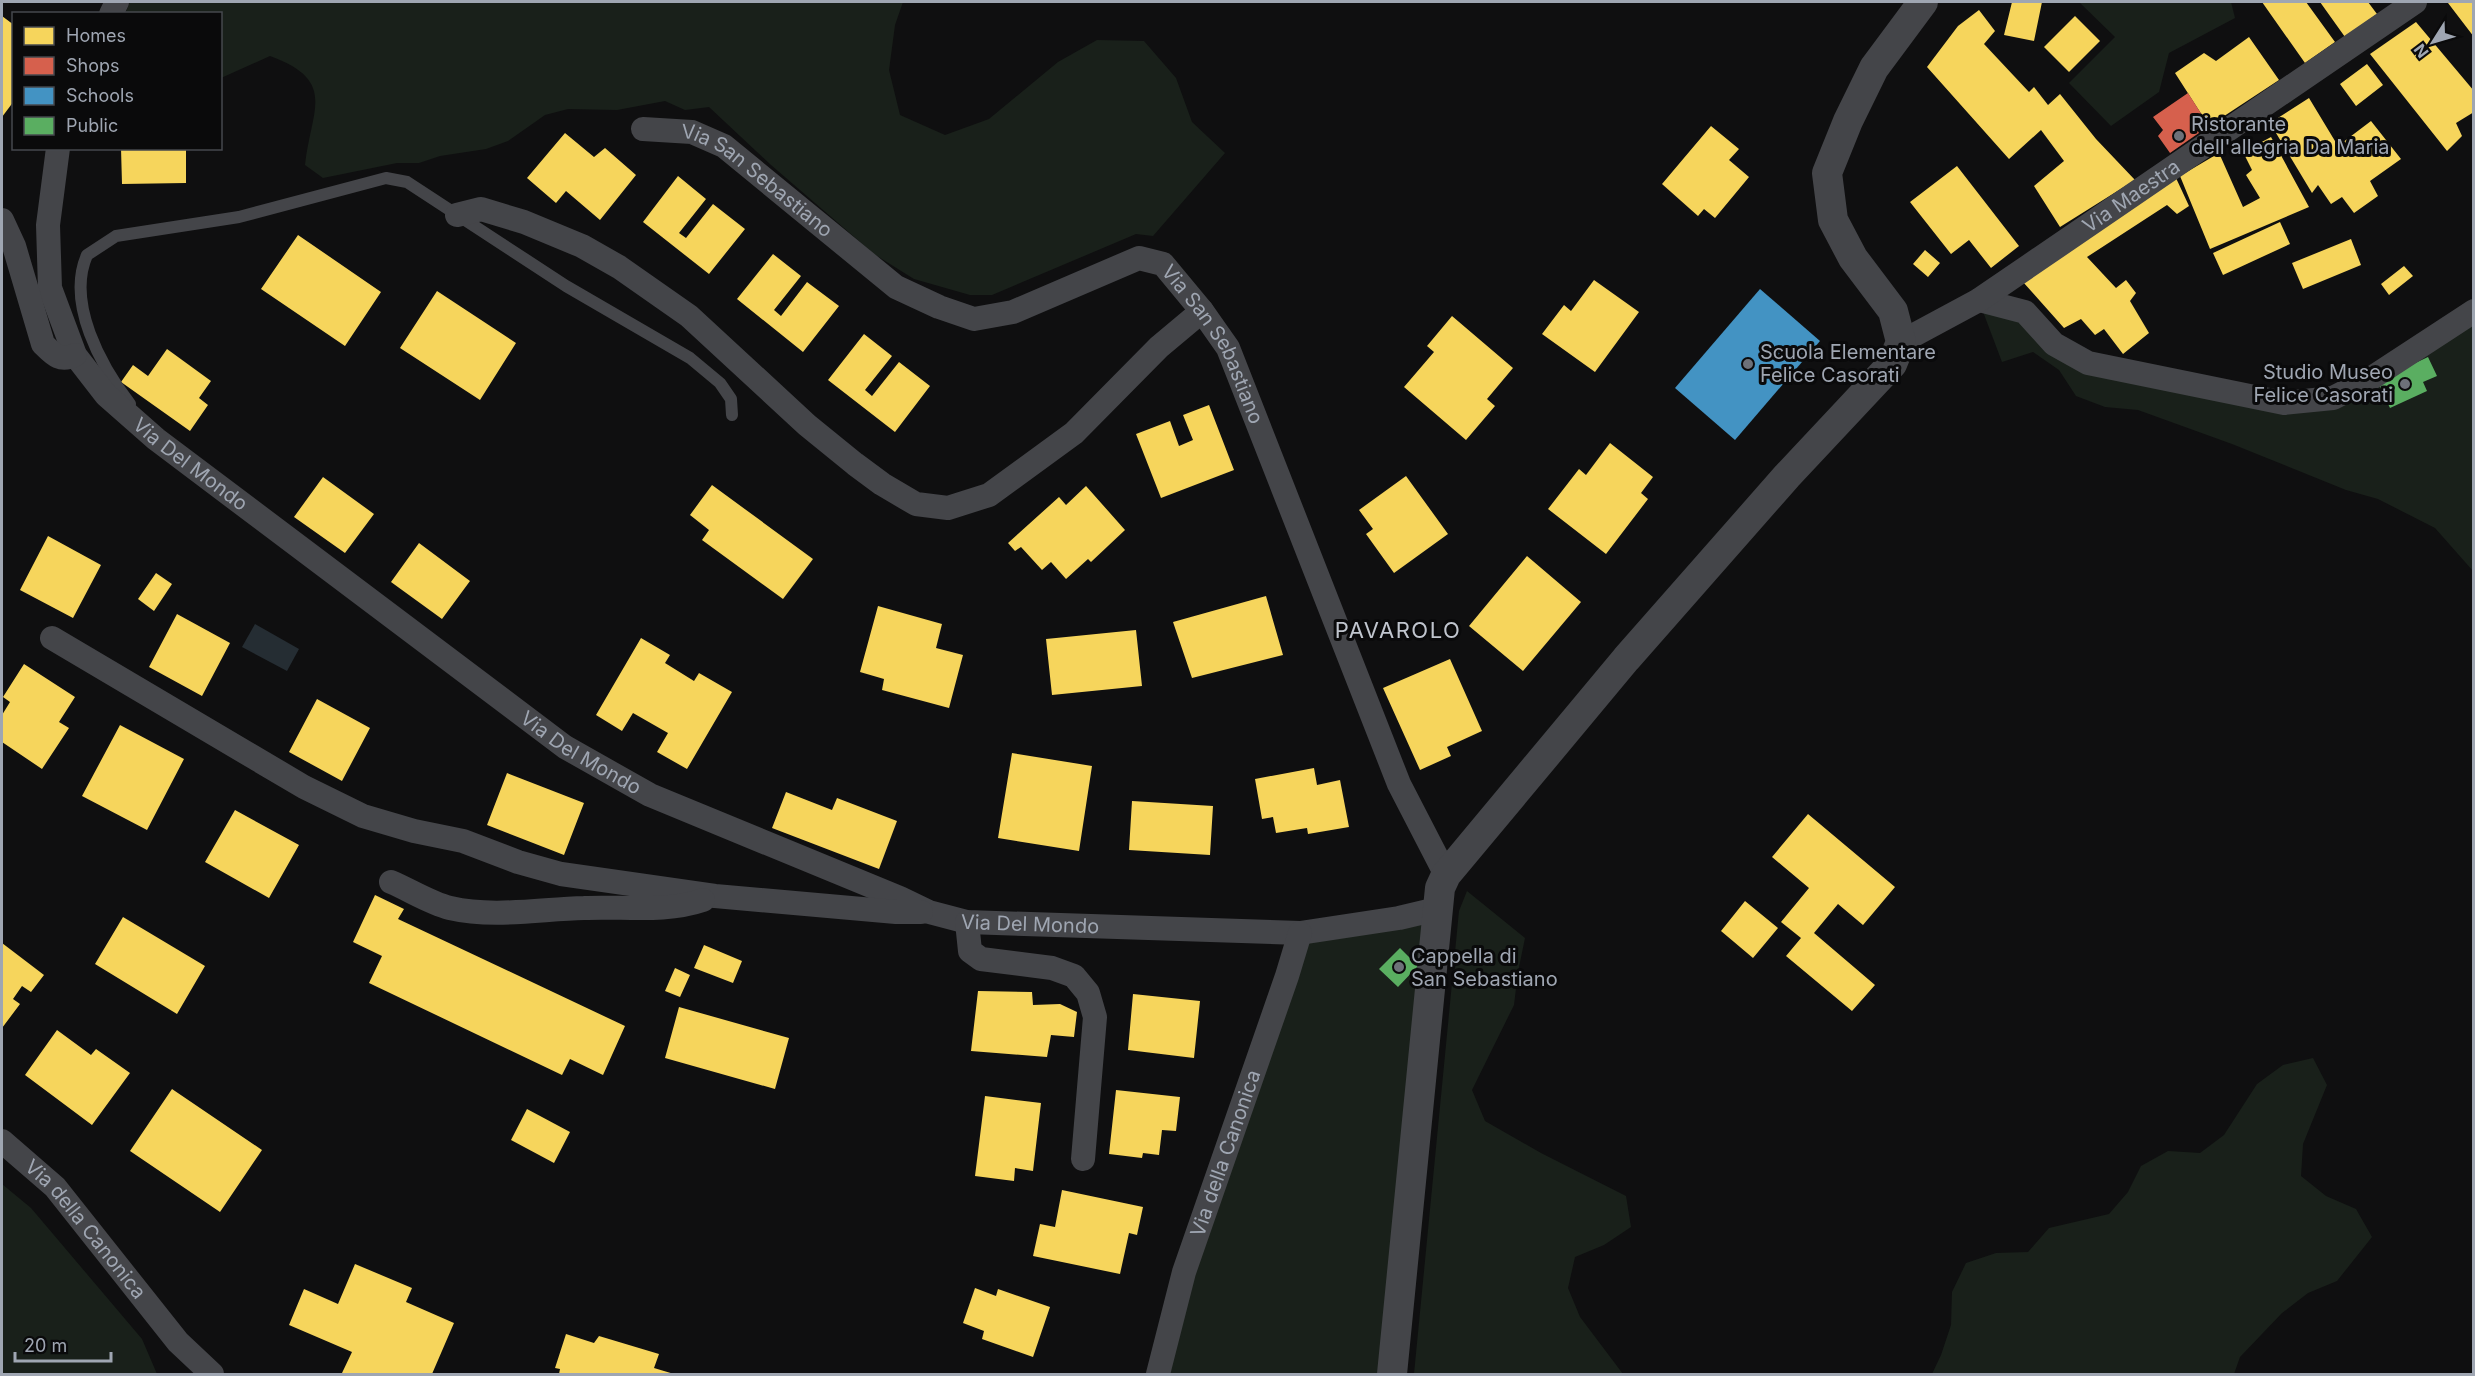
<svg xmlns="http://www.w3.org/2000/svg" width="2475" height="1376" font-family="Inter,sans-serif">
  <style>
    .green { fill: #19201a }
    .water { fill: #252d33 }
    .homes { fill: #f6d55c }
    .shops { fill: #d6604d }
    .schools { fill: #4393c3 }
    .public { fill: #5aae61 }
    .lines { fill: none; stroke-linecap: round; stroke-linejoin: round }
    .service { stroke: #444549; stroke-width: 12 }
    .minor { stroke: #444549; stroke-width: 24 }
    .tertiary { stroke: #444549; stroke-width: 30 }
    .poi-dot { fill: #6d7179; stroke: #0a0a0b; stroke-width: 2 }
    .labels { text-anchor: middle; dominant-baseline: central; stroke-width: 6; stroke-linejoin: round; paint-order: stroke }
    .poi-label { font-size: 20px; fill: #9fa6b2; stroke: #0a0a0b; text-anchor: start }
    .street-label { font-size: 20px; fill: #9fa6b2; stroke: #0a0a0b }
    .quarter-label { font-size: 22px; letter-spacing: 1.5px; fill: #c0c5ce; stroke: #0a0a0b }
  </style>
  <rect width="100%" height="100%" fill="#0f0f10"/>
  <!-- green -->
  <path class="green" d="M130,2H903L895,25L889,70L900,115L945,135L989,119L1058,62L1097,40L1144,41L1176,78L1192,122L1225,153L1153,236L1136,234L992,295H970L914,279L874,254L771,165L709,107L685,110L665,101L617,110L568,109L545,115L508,141L486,149L440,156L419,163H397L323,178L305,165C311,109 338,81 270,56L221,78L220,14H125Z
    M2079,2H2231L2235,18L2169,53L2159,92L2111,126L2069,83L2115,37Z
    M1982,309L2023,318L2051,349L2284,409L2473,317V571L2435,528L2378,499L2346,490L2232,444L2138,410L2105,407L2076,396L2059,370L2033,352L2002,362Z
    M1467,891L1525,938L1518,972L1514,1005L1472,1090L1485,1121L1541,1153L1626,1196L1631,1227L1604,1245L1575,1257L1568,1288L1580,1317L1623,1374H1414L1459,911Z
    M1429,918L1385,1374H1165L1191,1277L1301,941Z
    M2313,1058L2327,1085L2303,1144L2301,1176L2326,1196L2356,1209L2372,1237L2337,1281L2308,1293L2282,1313L2240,1357L2234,1374H1932L1941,1355L1951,1325L1952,1292L1966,1263L1996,1253L2028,1252L2049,1228L2109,1214L2128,1192L2141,1166L2168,1151L2200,1153L2224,1135L2257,1084L2283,1065Z
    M2,1184L31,1208L142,1339L157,1374H2Z"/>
  <!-- water -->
  <path class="water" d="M255,624L299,649L287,671L242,647Z"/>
  <!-- homes -->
  <path class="homes" d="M2012,2H2042L2034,41L2004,35Z
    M2262,2H2306L2335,42L2305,63Z
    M2320,2H2368L2377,14L2345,37Z
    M2450,2H2474V37L2448,3Z
    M1979,10L1995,31L1984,44L2029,92L2034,87L2048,105L2060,94L2096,139L2135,180L2060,227L2034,186L2064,161L2041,130L2009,159L1927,67L1958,26Z
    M2,16L14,25V101L2,117Z
    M2075,16L2100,41L2069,72L2044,47Z
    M2416,22L2474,91V112L2456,123L2462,136L2447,151L2370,54Z
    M2249,37L2279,80L2209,126L2175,73L2204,53L2216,61Z
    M2367,64L2383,85L2356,106L2340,84Z
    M2309,98L2338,146L2371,121L2401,159L2370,181L2378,196L2354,213L2342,197L2331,204L2318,185L2312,193L2270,123Z
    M1711,126L1739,149L1729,160L1749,177L1715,218L1704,209L1698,216L1662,184Z
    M565,133L594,157L605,148L636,175L600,220L566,191L556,203L527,178Z
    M2271,137L2309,207L2210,249L2180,176L2219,153L2243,207L2260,198L2246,175L2252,170L2243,152Z
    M121,148H186V183L122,184Z
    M1957,166L2019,246L1991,268L1969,240L1951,254L1910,202Z
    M678,176L706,199L679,233L686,238L713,204L745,229L709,274L643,222Z
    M2176,178L2189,206L2177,214L2167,205L2087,257L2116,288L2126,280L2136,293L2130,301L2149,333L2123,354L2104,329L2095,335L2081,319L2064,328L2023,282Z
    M2280,222L2290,244L2223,275L2213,253Z
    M298,235L381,292L345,346L261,289Z
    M2351,239L2361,265L2303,289L2292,263Z
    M1925,250L1940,263L1928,277L1913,264Z
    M773,254L801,276L774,310L781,316L807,282L839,306L803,352L737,299Z
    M2404,266L2413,276L2389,295L2381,284Z
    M1594,280L1639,312L1595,372L1542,334L1564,305L1571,311Z
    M437,291L516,343L480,400L400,348Z
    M1452,316L1513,368L1487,399L1495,406L1466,440L1404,387L1434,352L1427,346Z
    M864,334L892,356L865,390L872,396L899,362L930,386L895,432L828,380Z
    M167,349L211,381L199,398L208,405L190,431L121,382L133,365L148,376Z
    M1209,405L1234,470L1161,498L1136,434L1170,421L1179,446L1193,440L1183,415Z
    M1610,443L1653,477L1641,493L1648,499L1606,554L1548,509L1579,469L1586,475Z
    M1406,476L1448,534L1394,573L1366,534L1373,529L1359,510Z
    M323,477L374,514L345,553L294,517Z
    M712,485L813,559L783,599L702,540L709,530L690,515Z
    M1086,486L1125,530L1091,562L1088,559L1066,579L1051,562L1042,570L1021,547L1015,551L1008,543L1059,497L1066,505Z
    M48,536L101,565L73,618L20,590Z
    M419,543L470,581L442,619L391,582Z
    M1527,556L1581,602L1523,671L1469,626Z
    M156,573L172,584L154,611L138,599Z
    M1266,596L1283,655L1192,678L1173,622Z
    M878,606L942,624L936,648L963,655L949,708L882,690L884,679L860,672Z
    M177,614L230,643L202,696L149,667Z
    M1136,630L1142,686L1052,695L1046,639Z
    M641,638L670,655L665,663L694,681L699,673L732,692L687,769L657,752L668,733L633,713L622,731L596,715Z
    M1450,659L1482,731L1447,747L1451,756L1420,770L1383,688Z
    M24,664L75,697L59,722L69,728L42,769L2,742V715L10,702L3,697Z
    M317,699L370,728L342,781L289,752Z
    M120,725L184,759L147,830L82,796Z
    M1012,753L1092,766L1079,851L998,838Z
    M1314,768L1317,785L1340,780L1349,827L1308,834L1307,828L1276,833L1273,817L1262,819L1255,779Z
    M507,773L584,803L564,855L487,825Z
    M786,792L832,810L837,798L897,821L879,869L772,828Z
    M1132,801L1213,806L1210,855L1129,850Z
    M235,810L299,845L269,898L205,862Z
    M1808,814L1895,887L1863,925L1838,904L1814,933L1875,985L1852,1011L1786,956L1801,938L1781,922L1809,888L1772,857Z
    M375,895L404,909L398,919L625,1026L603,1075L570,1059L562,1075L369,983L382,956L353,942Z
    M1745,901L1778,928L1753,958L1721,931Z
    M123,917L205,966L177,1014L95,964Z
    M2,943L44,975L31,992L22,986L13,999L20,1004L2,1028Z
    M704,945L742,961L733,983L694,968Z
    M675,968L690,975L680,997L665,991Z
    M978,991L1032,992L1033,1005L1060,1004L1077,1012L1074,1037L1051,1035L1047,1057L971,1051Z
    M1133,994L1200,1001L1194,1058L1128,1050Z
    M679,1007L789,1038L775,1089L665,1058Z
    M57,1030L91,1055L96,1049L130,1073L92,1125L25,1075Z
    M172,1089L262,1150L220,1212L130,1151Z
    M1116,1090L1180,1097L1176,1131L1162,1130L1159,1155L1143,1153L1142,1158L1109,1154Z
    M985,1096L1041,1103L1033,1171L1015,1168L1014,1181L975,1176Z
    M527,1109L570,1132L554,1163L511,1140Z
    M1062,1190L1143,1207L1137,1235L1129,1233L1120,1274L1033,1256L1040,1224L1055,1227Z
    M355,1264L412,1288L406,1302L454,1323L432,1374H345L342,1373L352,1352L289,1325L304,1289L338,1304Z
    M975,1288L996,1296L998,1289L1050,1307L1033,1357L982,1339L984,1331L963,1323Z
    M566,1334L594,1343L599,1336L659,1354L654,1368L674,1374H559L560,1369L555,1368Z"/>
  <!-- shops -->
  <path class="shops" d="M2188,93L2209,126L2170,153L2158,136L2163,130L2153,117Z"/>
  <!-- schools -->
  <path class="schools" d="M1760,289L1820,341L1735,440L1675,388Z"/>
  <!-- public -->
  <path class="public" d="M2428,357L2437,376L2423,382L2427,391L2390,408L2377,381Z
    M1400,948L1418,966L1398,987L1379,969Z"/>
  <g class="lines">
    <!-- service -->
    <path class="service" d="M130,404C101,366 66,303 87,255L116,236L239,217L386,178L407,182L566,286L690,358L720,383L731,399L732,415"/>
    <!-- minor -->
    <g class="minor">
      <path d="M111,14L117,2"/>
      <path id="s1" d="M643,129L692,132L724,146L896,287L939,307L974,319L1013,312L1139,258L1163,264L1202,311L1228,348L1399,784L1446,875"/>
      <path id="s2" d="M58,148L48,225L50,288L75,355L106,395L156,439L565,747L650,795L900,898L929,912L967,922L1300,933L1399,918L1437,909"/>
      <path d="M457,215L481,209L524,222L582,246L619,267L689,316L807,425L855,464L882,484L916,504L948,508L989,495L1074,433L1159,347L1202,311"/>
      <path d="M2,220L14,246L43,344C54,355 60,362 75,355"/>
      <path d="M1979,300L2025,312L2054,344L2088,363L2284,403L2333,398L2370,379L2474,311"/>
      <path id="s3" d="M1901,342L1979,300L2415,2"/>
      <path d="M52,638L304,787L363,816L414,831L463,841L518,862L561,874L715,896L896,912H921"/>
      <path d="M391,882C410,890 430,903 450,908C493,918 541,909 584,908C623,906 665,913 703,900"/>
      <path d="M967,922L970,951L981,959L1052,968L1074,976L1088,993L1095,1017L1083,1159"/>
      <path id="s4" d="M2,1141L55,1187L178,1342L212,1374"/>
      <path id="s5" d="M1158,1374L1184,1272L1287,976L1300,933"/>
    </g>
    <!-- tertiary -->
    <path class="tertiary" d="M1392,1374L1440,888L1446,875L1626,659L1787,476L1892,364L1901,342L1893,311L1853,258L1833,220L1827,173L1848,121L1874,68L1923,2"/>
  </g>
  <!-- markers -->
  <g class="poi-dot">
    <circle cx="2179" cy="136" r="6"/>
    <circle cx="1748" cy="364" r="6"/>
    <circle cx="2405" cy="384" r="6"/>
    <circle cx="1399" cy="967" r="6"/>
  </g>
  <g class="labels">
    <!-- poi labels -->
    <g class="poi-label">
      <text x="2191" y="124">Ristorante<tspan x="2191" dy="23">dell'allegria Da Maria</tspan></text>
      <text x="1760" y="352">Scuola Elementare<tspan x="1760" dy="23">Felice Casorati</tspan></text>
      <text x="2393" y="372" text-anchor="end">Studio Museo<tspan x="2393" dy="23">Felice Casorati</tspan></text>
      <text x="1411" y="956">Cappella di<tspan x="1411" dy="23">San Sebastiano</tspan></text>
    </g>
    <!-- street labels -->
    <g class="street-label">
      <text stroke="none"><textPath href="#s1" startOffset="130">Via San Sebastiano</textPath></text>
      <text stroke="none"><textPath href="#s3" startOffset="273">Via Maestra</textPath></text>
      <text stroke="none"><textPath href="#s1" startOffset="688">Via San Sebastiano</textPath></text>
      <text stroke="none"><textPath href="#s2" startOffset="372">Via Del Mondo</textPath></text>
      <text stroke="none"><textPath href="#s2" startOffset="858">Via Del Mondo</textPath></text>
      <text stroke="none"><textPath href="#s2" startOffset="1344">Via Del Mondo</textPath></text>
      <text stroke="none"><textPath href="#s5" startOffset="231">Via della Canonica</textPath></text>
      <text stroke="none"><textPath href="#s4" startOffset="122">Via della Canonica</textPath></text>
    </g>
    <!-- quarter labels -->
    <g class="quarter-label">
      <text x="1398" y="630">PAVAROLO</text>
    </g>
  </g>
  <!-- border -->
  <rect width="2475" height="1376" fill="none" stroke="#9fa6b2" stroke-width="6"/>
  <!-- legend -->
  <rect x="12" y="12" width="210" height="138" fill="#0a0a0b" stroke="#46484e" stroke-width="1.5"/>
  <rect x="24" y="27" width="30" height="18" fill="#f6d55c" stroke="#46484e" stroke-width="1.5"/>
  <text x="66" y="42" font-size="18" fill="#9fa6b2">Homes</text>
  <rect x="24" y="57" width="30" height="18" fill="#d6604d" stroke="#46484e" stroke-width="1.5"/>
  <text x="66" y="72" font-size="18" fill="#9fa6b2">Shops</text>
  <rect x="24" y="87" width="30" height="18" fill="#4393c3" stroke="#46484e" stroke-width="1.5"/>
  <text x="66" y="102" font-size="18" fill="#9fa6b2">Schools</text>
  <rect x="24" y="117" width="30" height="18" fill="#5aae61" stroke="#46484e" stroke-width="1.5"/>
  <text x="66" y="132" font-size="18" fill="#9fa6b2">Public</text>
  <!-- north arrow -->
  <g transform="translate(2433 42) rotate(233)" stroke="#0a0a0b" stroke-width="4.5" paint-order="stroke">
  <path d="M0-4.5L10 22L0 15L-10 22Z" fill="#9fa6b2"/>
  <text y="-9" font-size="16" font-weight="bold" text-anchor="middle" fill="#9fa6b2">N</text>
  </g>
  <!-- scale -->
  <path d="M15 1352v9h96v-9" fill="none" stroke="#9fa6b2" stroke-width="3"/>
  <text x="24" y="1352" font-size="18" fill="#9fa6b2" stroke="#0a0a0b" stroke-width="4.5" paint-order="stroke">20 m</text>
</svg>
